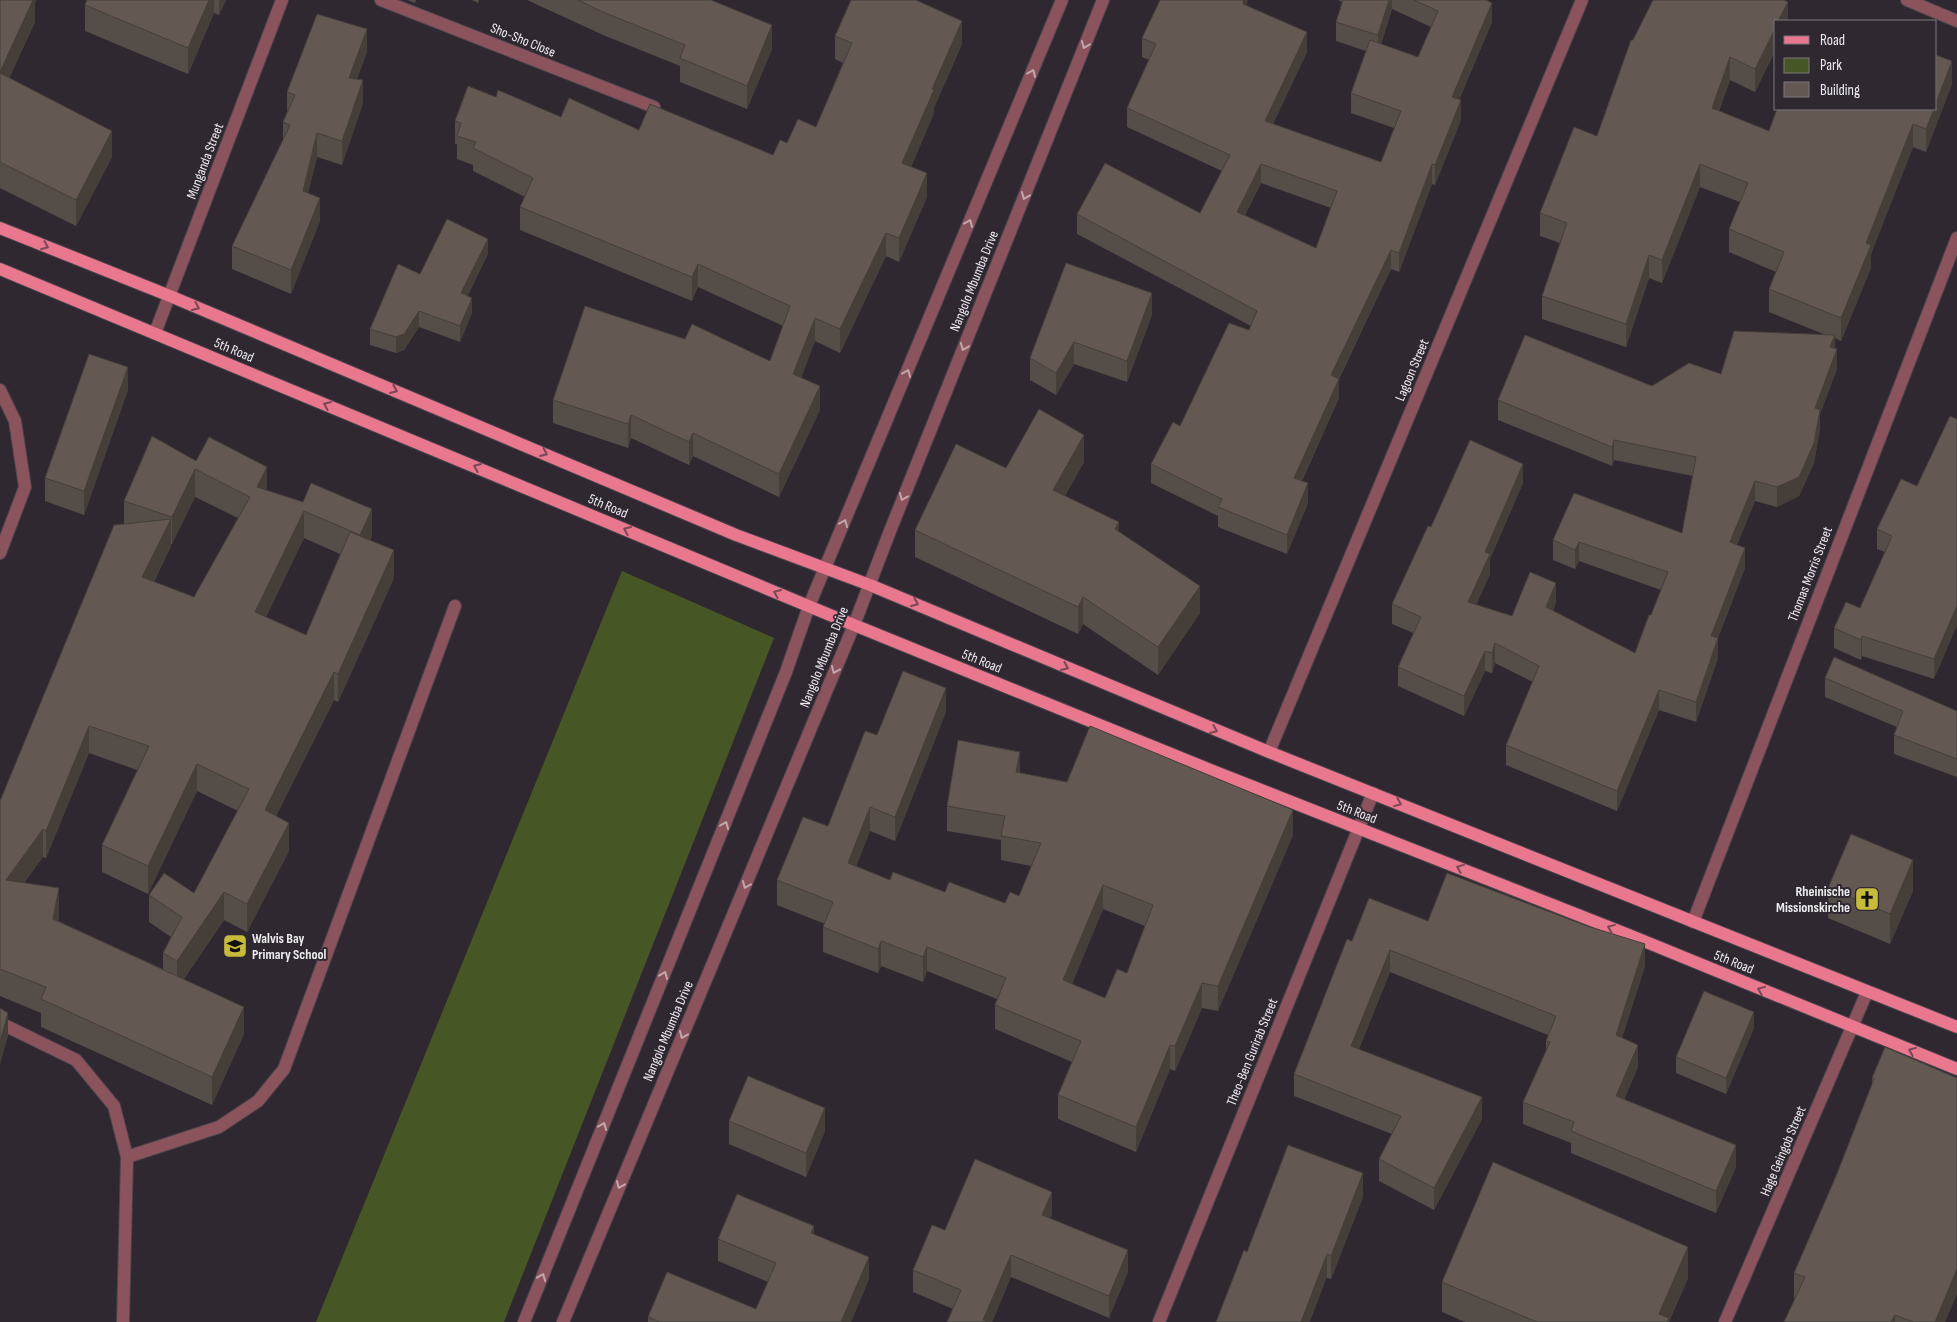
<svg xmlns="http://www.w3.org/2000/svg" width="1957" height="1322" font-family="'Sofia Sans Condensed',sans-serif">
  <style>
    .green { fill: #475625 }
    .lines { fill: none; stroke-linecap: round; stroke-linejoin: round }
    .minor-casing { stroke: #4a434c; stroke-width: 14 }
    .major-casing { stroke: #4a434c; stroke-width: 14 }
    .minor { stroke: #8b535c; stroke-width: 12 }
    .major { stroke: #e9778d; stroke-width: 12 }
    .wall { fill: #554d47; fill-rule: evenodd }
    .shaded-wall { fill: #453e39 }
    .building { fill: #635952; stroke: #453e39; fill-rule: evenodd }
    .oneway { stroke: #c2a7ad }
    .oneway2 { stroke: #794856 }
    .labels { text-anchor: middle; dominant-baseline: central; stroke-width: 4; stroke-linejoin: round; paint-order: stroke }
    .street-label { font-size: 14px; fill: #efebf0; stroke: #2f2831 }
    .poi-label { font-size: 14px; font-weight: bold; fill: #efebf0; stroke: #2f2831; text-anchor: end }
  </style>
  <rect width="100%" height="100%" fill="#2f2831"/>
  <!-- green -->
  <path class="green" d="M622,571L774,638L504,1322H316Z"/>
  <g class="lines">
    <defs>
      <path id="minor" d="M381,0L654,107
        M1907,0L1957,21
        M155,333L282,0
        M0,390L15,421L25,487L0,553
        M1269,752L1582,0
        M1693,922L1957,238
        M0,1023L76,1060L114,1106L127,1157L123,1322
        M127,1157L219,1127L258,1101L284,1069L455,606
        M524,1322L786,672L809,606L1062,0
        M563,1322L854,625L890,531L1103,0
        M1159,1322L1373,793
        M1725,1322L1867,992"/>
      <path id="major" d="M0,228L170,296L736,535L870,585L1269,752L1957,1027
        M0,269L854,625L1213,771L1629,935L1957,1069"/>
    </defs>
    <!-- minor casing -->
    <use href="#minor" class="minor-casing"/>
    <!-- major casing -->
    <use href="#major" class="major-casing"/>
    <!-- minor -->
    <use href="#minor" class="minor"/>
    <!-- major -->
    <use href="#major" class="major"/>
  </g>
  <!-- wall -->
  <path class="wall" d="M0,0H36L35,2V22L9,78L112,157L76,226L0,188Z
    M87,0H226L219,15L214,13L188,74L85,31V5Z
    M407,0H416L415,3Z
    M472,0H479L478,3Z
    M527,0H711L772,49L747,109L680,82V66L603,35Z
    M1338,0H1486L1492,22L1459,100L1461,120L1435,185L1432,184L1399,272L1391,269L1339,379V398L1302,481L1308,503L1287,554L1218,527V516L1151,483V464L1180,426L1249,330L1251,326L1077,234V214L1200,213L1222,171L1127,127V108L1149,60L1142,57V38L1247,5L1307,52L1273,124L1381,162L1394,128L1351,113V93L1366,51L1336,41V22L1342,2ZM1392,9L1431,27L1418,57L1381,44ZM1261,183L1331,208L1316,248L1245,215Z
    M1653,0H1784L1788,2V21H1776V49L1755,92L1730,80L1719,111L1769,131L1777,109H1936V55L1952,61V84L1926,152L1913,147L1871,254V268L1841,341L1835,338V348L1837,349V369L1820,414V429L1814,463L1799,496L1777,507L1755,501L1737,545L1745,548V568L1718,638V658L1696,722L1659,710L1617,811L1506,765V745L1533,682L1495,663L1492,673L1485,671L1464,716L1398,686V667L1413,633L1392,624V604L1428,526L1431,527L1470,440L1523,464V483L1490,559V574L1476,605L1512,616L1530,572L1556,583V602L1553,611L1635,653L1649,615H1651L1661,590L1579,561L1575,569L1553,560V540L1574,493L1682,533L1693,476L1614,460L1612,466L1498,420V400L1525,335L1652,386L1689,363L1721,374L1734,331L1826,335L1769,312V289L1776,272L1729,252V229L1740,202L1700,187L1662,283L1649,278L1626,347L1542,319V296L1560,243L1540,236V213L1574,127L1597,136L1631,40H1633Z
    M835,36L962,44L934,108V113L911,167L927,197L899,262L886,256L840,353L815,341L801,378L820,410L779,497L693,456L689,465L631,438L628,448L553,423V400L685,339L770,361L783,326L698,287L692,301L520,230V207L525,197L473,171V165L457,159V144H455V121L496,97L561,117L773,155L787,143L816,127L843,63L835,59Z
    M367,52L357,79L363,103L342,165L317,157L308,193L320,221L291,294L232,269V246L283,141V122L287,112V92Z
    M488,254L468,295L472,313L460,342L419,327L404,350L396,353L370,345V329L420,274Z
    M1066,263L1152,315L1127,382L1074,364L1056,395L1030,380V358Z
    M128,390L84,515L45,501V478Z
    M1950,416L1934,679L1862,656L1861,660L1834,648V628L1860,608L1885,552L1877,549V529L1917,486Z
    M196,461L267,491L372,536L370,540L394,578L338,702L334,700L276,816L289,851L247,932L224,920L184,979L244,1034L212,1105L41,1027V1013L0,996V801L124,524V501ZM195,497L238,518L194,597L154,582L171,546V544H172ZM304,538L340,554L306,635L266,617ZM89,753L137,770L102,845V872L148,894L197,791L238,811L194,893L149,895V922L171,937L163,953V969L58,921L59,916L24,883L43,857L46,858Z
    M1084,462L1065,496L1119,532L1200,613L1158,675L1083,624L1078,634L915,557V530L1006,468Z
    M1825,678L1957,711V777L1894,754V735L1897,727L1825,697Z
    M946,712L895,841L870,831L856,866L890,880L945,892L1005,903L1019,896L1031,866L1001,860V840L947,831V806L1020,773L1293,835L1218,1011L1202,1008L1175,1071L1170,1069L1136,1152L1058,1119V1095L1072,1062L995,1029V1005L997,999L927,971L923,982L881,966L878,973L823,952V927L825,924L777,905V880L828,826L877,735ZM1103,909L1145,926L1127,973L1105,998L1072,984Z
    M1828,888L1913,891L1890,944L1828,918Z
    M1428,921L1645,966L1622,1038L1638,1067L1624,1100L1736,1167L1716,1213L1571,1153V1143L1523,1124V1102L1546,1051V1041L1548,1035L1390,972L1359,1049L1482,1119L1434,1210L1379,1181V1159L1392,1134L1294,1096V1074L1352,941Z
    M1754,1028L1726,1094L1676,1073V1057Z
    M1885,1047L1957,1294L1945,1322H1784L1795,1299L1794,1298V1273L1836,1176L1872,1086V1078Z
    M729,1121L825,1131L806,1177L729,1144Z
    M1363,1197L1331,1279L1247,1252Z
    M1052,1214L1050,1218L1128,1272L1109,1318L1011,1277L992,1322H947L953,1309L913,1292V1270L945,1230Z
    M814,1235L869,1279L851,1322H648V1317L756,1309L768,1282L718,1261V1239Z
    M1688,1278L1669,1322H1465L1442,1312V1282Z"/>
  <!-- shaded-wall -->
  <path class="shaded-wall" d="M28,0H36L35,2V22L0,99V72Z
    M209,0H214V13L188,74V48Z
    M219,0H226L219,15Z
    M1244,0H1248L1243,23V4Z
    M1389,0H1392V9L1378,55V35Z
    M1788,2V21H1778Z
    M1492,3V22L1452,116V97Z
    M962,21V44L934,108V113L902,187V163L932,89Z
    M772,25V49L747,109V86Z
    M1776,27V49L1755,92V69Z
    M367,29V52L349,101V78Z
    M1307,32V52L1265,141V121Z
    M1730,57V80L1712,131V108Z
    M1952,61V84L1926,152V129L1934,109H1936V103Z
    M363,80V103L342,165V141Z
    M1461,100V120L1435,185V165Z
    M1913,124V147L1871,254V268L1841,341V318L1866,243Z
    M112,131V157L76,226V200Z
    M317,133V157L303,214V191Z
    M1261,164V183L1237,231V212Z
    M1432,164V184L1399,272V253Z
    M1700,164V187L1662,283V260Z
    M927,173V197L899,262V238Z
    M320,198V221L291,294V270Z
    M886,233V256L840,353V329Z
    M488,239V254L461,308V293Z
    M1391,250V269L1331,394V375Z
    M1649,255V278L1626,347V324Z
    M698,264V287L692,301V277Z
    M1152,293V315L1127,382V361Z
    M472,298V313L460,342V326Z
    M419,311V327L404,350L396,353V337Z
    M815,318V341L793,397V374Z
    M1835,335V355L1830,347Z
    M1074,342V364L1056,395V373Z
    M1837,349V369L1820,414V429L1814,463L1799,496L1777,507V487L1815,408Z
    M128,367V390L84,515V491Z
    M1339,379V398L1294,497V478Z
    M820,386V410L779,497V474Z
    M631,415V438L628,448V424Z
    M693,433V456L689,465V442Z
    M1084,435V462L1053,517V490Z
    M1614,440V460L1612,466V447Z
    M1523,464V483L1490,559V574L1468,622V602L1485,552Z
    M267,467V494L257,487Z
    M195,469V497L172,544V517Z
    M1755,481V501L1730,562V542Z
    M1308,483V503L1287,554V535Z
    M372,509V536L360,562V535Z
    M304,511V538L255,640V612Z
    M171,519V546L142,605V577Z
    M1119,522V549L1115,529Z
    M1579,542V561L1575,569V550Z
    M1745,548V568L1711,655V636Z
    M394,550V578L338,702V674Z
    M1556,583V602L1546,627V607Z
    M1200,586V613L1158,675V647Z
    M1083,597V624L1078,634V607Z
    M1957,606V626L1934,679V659Z
    M1862,636V656L1861,660V640Z
    M1718,638V658L1696,722V702Z
    M1495,643V663L1492,673V653Z
    M1485,651V671L1464,716V696Z
    M334,672V700L265,838V810Z
    M946,688V712L895,841V817Z
    M1659,690V710L1617,811V791Z
    M89,726V753L46,858V831Z
    M1020,752V776L1016,772Z
    M197,764V791L148,894V866Z
    M870,807V831L848,888V863Z
    M1293,810V835L1218,1011V986Z
    M289,823V851L247,932V904Z
    M43,829V857L6,907V880Z
    M1913,860V891L1890,944V914Z
    M1103,885V909L1063,1005V980Z
    M59,888V916L53,947V919Z
    M224,892V920L177,989V961Z
    M881,941V966L878,973V949Z
    M1645,944V966L1616,1057V1035Z
    M927,947V971L923,982V957Z
    M1390,950V972L1351,1068V1046Z
    M1202,983V1008L1175,1071V1046Z
    M244,1007V1034L212,1105V1077Z
    M1754,1012V1028L1726,1094V1078Z
    M8,1013V1036L0,1065V1042Z
    M1170,1045V1069L1136,1152V1127Z
    M1638,1045V1067L1616,1118V1096Z
    M1482,1097V1119L1434,1210V1188Z
    M825,1108V1131L806,1177V1153Z
    M1736,1145V1167L1716,1213V1191Z
    M1363,1173V1197L1331,1279V1256Z
    M1052,1192V1214L1042,1237V1215Z
    M814,1226V1248L811,1233Z
    M1688,1247V1278L1669,1322H1659V1314Z
    M1128,1250V1272L1109,1318V1296Z
    M1327,1254V1277L1310,1322H1301Z
    M1011,1255V1277L992,1322H983V1320Z
    M869,1257V1279L851,1322H841Z
    M1957,1269V1294L1945,1322H1935Z
    M1895,1315V1322H1891Z"/>
  <!-- building -->
  <path class="building" d="M0,0H33L0,72Z
    M87,0H209L188,48L85,5Z
    M578,0H711L772,25L747,86L680,58L685,45L603,12Z
    M851,0H916L962,21L932,89L934,90L902,163L927,173L899,238L886,233L840,329L815,318L793,374L820,386L779,474L693,433L689,442L631,415L628,424L553,400L585,306L685,339L692,324L770,361L790,306L698,264L692,277L520,207L533,178L473,148L476,142L457,136L461,123L455,121L468,86L496,97L498,90L561,117L569,98L639,130L650,104L773,155L780,140L787,143L798,119L816,127L852,43L835,36Z
    M1160,0H1244L1243,4L1307,32L1265,121L1381,162L1401,111L1351,93L1370,40L1418,57L1438,11L1414,0H1486L1492,3L1452,97L1461,100L1435,165L1432,164L1399,253L1391,250L1331,375L1339,379L1294,478L1308,483L1287,535L1218,507L1222,499L1151,464L1173,422L1180,426L1229,323L1249,330L1257,311L1077,214L1105,163L1200,213L1230,155L1127,108L1156,44L1142,38ZM1261,164L1337,191L1316,248L1237,212Z
    M1343,0H1389L1378,35L1336,22Z
    M1653,0H1784L1788,2L1778,21H1776V27L1755,69L1730,57L1712,108L1769,131L1777,109H1934L1926,129L1913,124L1866,243L1871,245L1841,318L1769,289L1784,252L1729,229L1748,183L1700,164L1662,260L1649,255L1626,324L1542,296L1567,223L1540,213L1574,127L1597,136L1631,40H1633Z
    M317,14L367,29L349,78L363,80L342,141L317,133L303,191L320,198L291,270L232,246L290,125L283,122L295,95L287,92Z
    M1936,55L1952,61L1936,103Z
    M0,73L112,131L76,200L0,162Z
    M447,219L488,239L461,293L472,298L460,326L419,311L404,334L396,337L370,329L398,264L420,274Z
    M1066,263L1152,293L1127,361L1074,342L1056,373L1030,358Z
    M1734,331L1835,335L1830,347L1837,349L1815,408L1820,410L1814,443L1799,477L1777,487L1755,481L1730,542L1745,548L1711,636L1718,638L1696,702L1659,690L1617,791L1506,745L1539,666L1495,643L1492,653L1485,651L1464,696L1398,667L1421,617L1392,604L1428,526L1431,527L1470,440L1523,464L1485,552L1490,554L1468,602L1512,616L1530,572L1556,583L1546,607L1635,653L1649,615H1651L1668,572L1579,542L1575,550L1553,540L1574,493L1682,533L1696,457L1614,440L1612,447L1498,400L1525,335L1652,386L1689,363L1721,374Z
    M89,354L128,367L84,491L45,478Z
    M1039,409L1084,435L1053,490L1119,522L1115,529L1200,586L1158,647L1083,597L1078,607L915,530L956,444L1006,468Z
    M1950,416L1957,419V606L1934,659L1862,636L1861,640L1834,628L1846,602L1860,608L1892,536L1877,529L1901,479L1917,486Z
    M152,436L196,461L209,437L267,467L257,487L303,502L311,483L372,509L360,535L304,511L255,612L306,635L350,532L394,550L338,674L334,672L265,810L289,823L247,904L224,892L177,961L163,953L182,917L149,895L164,873L194,893L249,789L197,764L148,866L102,845L149,746L89,726L46,831L43,829L6,880L59,888L53,919L244,1007L212,1077L41,999L46,987L0,969V801L114,525L171,519L142,577L194,597L250,497L195,469L172,517L124,501Z
    M1834,657L1957,711V759L1894,735L1903,711L1825,678Z
    M903,671L946,688L895,817L870,807L848,863L890,880L893,872L945,892L949,882L1005,903L1010,892L1019,896L1041,843L1001,836L1005,816L947,806L958,740L1020,752L1016,772L1067,782L1090,726L1293,810L1218,986L1202,983L1175,1046L1170,1045L1136,1127L1058,1095L1081,1041L995,1005L1006,978L927,947L923,957L881,941L878,949L823,927L833,902L777,880L803,817L828,826L865,731L877,735ZM1103,885L1153,905L1127,973L1117,969L1105,998L1063,980Z
    M1851,834L1913,860L1890,914L1828,888Z
    M1447,873L1587,926L1645,944L1616,1035L1638,1045L1616,1096L1736,1145L1716,1191L1571,1131L1574,1122L1523,1102L1550,1042L1546,1041L1556,1016L1390,950L1351,1046L1482,1097L1434,1188L1379,1159L1401,1116L1294,1074L1347,939L1352,941L1369,898L1428,921Z
    M1704,991L1754,1012L1726,1078L1676,1057Z
    M0,1008L8,1013L0,1042Z
    M1885,1047L1957,1078V1269L1935,1322H1913L1895,1315L1891,1322H1784L1805,1277L1794,1273L1836,1176L1874,1079L1872,1078Z
    M748,1076L825,1108L806,1153L729,1121Z
    M1288,1145L1363,1173L1331,1256L1327,1254L1301,1322H1216L1244,1250L1247,1252Z
    M975,1159L1052,1192L1042,1215L1128,1250L1109,1296L1011,1255L983,1320L988,1322H947L961,1290L913,1270L932,1225L945,1230Z
    M1493,1162L1688,1247L1659,1314L1669,1318L1667,1322H1537L1442,1282Z
    M737,1194L814,1226L811,1233L869,1257L841,1322H660L648,1317L667,1272L756,1309L776,1263L718,1239Z"/>
  <!-- one-way arrows -->
  <defs><path id="oneway-chevron" d="M-2-3.5L2.5 0L-2 3.5" fill="none" stroke-width="1.6" stroke-linecap="round" stroke-linejoin="round" transform="scale(1.25)"/></defs>
  <g class="oneway">
    <use href="#oneway-chevron" transform="translate(1085 45) rotate(112)"/>
    <use href="#oneway-chevron" transform="translate(1032 73) rotate(-67)"/>
    <use href="#oneway-chevron" transform="translate(1025 196) rotate(112)"/>
    <use href="#oneway-chevron" transform="translate(969 223) rotate(-67)"/>
    <use href="#oneway-chevron" transform="translate(964 347) rotate(112)"/>
    <use href="#oneway-chevron" transform="translate(907 373) rotate(-67)"/>
    <use href="#oneway-chevron" transform="translate(903 497) rotate(112)"/>
    <use href="#oneway-chevron" transform="translate(844 523) rotate(-67)"/>
    <use href="#oneway-chevron" transform="translate(835 670) rotate(113)"/>
    <use href="#oneway-chevron" transform="translate(725 825) rotate(-68)"/>
    <use href="#oneway-chevron" transform="translate(746 885) rotate(113)"/>
    <use href="#oneway-chevron" transform="translate(664 975) rotate(-68)"/>
    <use href="#oneway-chevron" transform="translate(683 1035) rotate(113)"/>
    <use href="#oneway-chevron" transform="translate(603 1126) rotate(-68)"/>
    <use href="#oneway-chevron" transform="translate(620 1185) rotate(113)"/>
    <use href="#oneway-chevron" transform="translate(542 1277) rotate(-68)"/>
  </g>
  <g class="oneway2">
    <use href="#oneway-chevron" transform="translate(45 246) rotate(22)"/>
    <use href="#oneway-chevron" transform="translate(196 307) rotate(23)"/>
    <use href="#oneway-chevron" transform="translate(394 390) rotate(23)"/>
    <use href="#oneway-chevron" transform="translate(327 405) rotate(-157)"/>
    <use href="#oneway-chevron" transform="translate(544 453) rotate(23)"/>
    <use href="#oneway-chevron" transform="translate(477 467) rotate(-157)"/>
    <use href="#oneway-chevron" transform="translate(627 530) rotate(-157)"/>
    <use href="#oneway-chevron" transform="translate(777 593) rotate(-157)"/>
    <use href="#oneway-chevron" transform="translate(915 603) rotate(23)"/>
    <use href="#oneway-chevron" transform="translate(1065 667) rotate(23)"/>
    <use href="#oneway-chevron" transform="translate(1214 730) rotate(23)"/>
    <use href="#oneway-chevron" transform="translate(1398 803) rotate(22)"/>
    <use href="#oneway-chevron" transform="translate(1460 868) rotate(-158)"/>
    <use href="#oneway-chevron" transform="translate(1611 928) rotate(-158)"/>
    <use href="#oneway-chevron" transform="translate(1761 990) rotate(-158)"/>
    <use href="#oneway-chevron" transform="translate(1912 1051) rotate(-158)"/>
  </g>
  <!-- icons -->
  <defs>
    <symbol id="church-square" viewBox="-11 -11 22 22"><rect x="-9" y="-9" width="18" height="18" rx="4" fill="#c7bb3c" stroke="#2f2831"/><path d="M-1.2-6h2.4v3.5h3.3v2.4h-3.3V6h-2.4V-.1h-3.3v-2.4h3.3Z" fill="#111"/></symbol>
    <symbol id="school-square" viewBox="-11 -11 22 22"><rect x="-9" y="-9" width="18" height="18" rx="4" fill="#c7bb3c" stroke="#2f2831"/><path d="M0-5L7-2L0 1L-7-2ZM-4 1L0 2.5L4 1V4Q0 6-4 4Z" fill="#111"/></symbol>
  </defs>
  <g fill-rule="evenodd">
    <use href="#church-square" x="1853" y="885" width="28" height="28"/>
    <use href="#school-square" x="221" y="932" width="28" height="28"/>
  </g>
  <g class="labels">
    <!-- street labels -->
    <g class="street-label">
      <text transform="translate(523 40) rotate(22)">Sho-Sho Close</text>
      <text transform="translate(205 161) rotate(-69)">Munganda Street</text>
      <text transform="translate(974 281) rotate(-68)">Nangolo Mbumba Drive</text>
      <text transform="translate(234 350) rotate(23)">5th Road</text>
      <text transform="translate(1412 370) rotate(-67)">Lagoon Street</text>
      <text transform="translate(608 506) rotate(23)">5th Road</text>
      <text transform="translate(1810 574) rotate(-69)">Thomas Morris Street</text>
      <text transform="translate(824 657) rotate(-68)">Nangolo Mbumba Drive</text>
      <text transform="translate(982 661) rotate(22)">5th Road</text>
      <text transform="translate(1357 812) rotate(21)">5th Road</text>
      <text transform="translate(1734 962) rotate(22)">5th Road</text>
      <text transform="translate(668 1031) rotate(-67)">Nangolo Mbumba Drive</text>
      <text transform="translate(1252 1052) rotate(-68)">Theo-Ben Gurirab Street</text>
      <text transform="translate(1783 1151) rotate(-67)">Hage Geingob Street</text>
    </g>
    <!-- poi labels -->
    <g class="poi-label">
      <text x="1850" y="891">Rheinische<tspan x="1850" dy="16">Missionskirche</tspan></text>
      <text x="252" y="938" text-anchor="start">Walvis Bay<tspan x="252" dy="16">Primary School</tspan></text>
    </g>
  </g>
  <!-- legend -->
  <rect x="1774" y="20" width="162" height="90" fill="#2f2831" stroke="#7c767d"/>
  <rect x="1784" y="36" width="25" height="8" fill="#e9778d" stroke="#7c767d"/>
  <text x="1820" y="45" font-size="15" fill="#efebf0">Road</text>
  <rect x="1784" y="58" width="25" height="15" fill="#475625" stroke="#7c767d"/>
  <text x="1820" y="70" font-size="15" fill="#efebf0">Park</text>
  <rect x="1784" y="82" width="25" height="15" fill="#635952" stroke="#7c767d"/>
  <text x="1820" y="95" font-size="15" fill="#efebf0">Building</text>
</svg>
